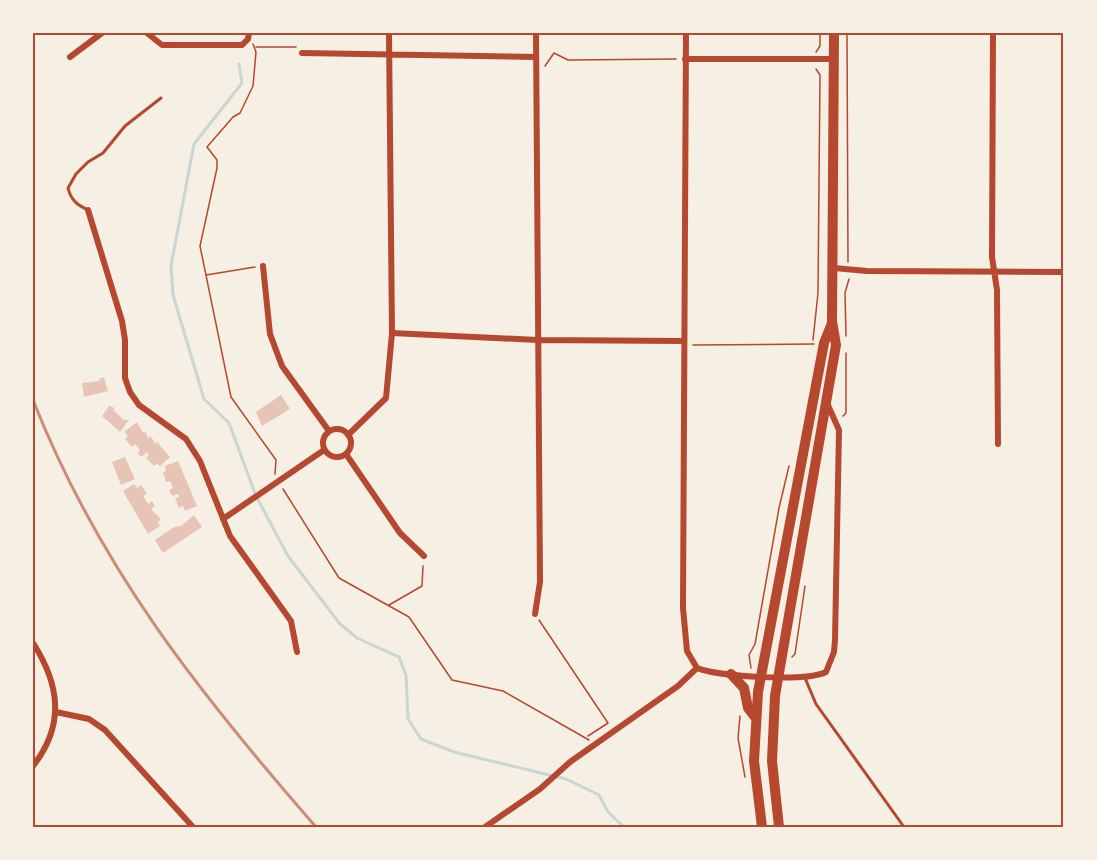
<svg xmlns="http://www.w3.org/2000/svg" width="1097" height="860" font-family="'Fira Sans',sans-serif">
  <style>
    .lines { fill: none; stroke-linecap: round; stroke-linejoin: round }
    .stream { stroke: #c9d6d2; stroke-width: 3 }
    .building { fill: #e6c5b7 }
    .path { stroke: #b5482f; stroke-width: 1.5 }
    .service { stroke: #b5482f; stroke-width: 3 }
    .minor { stroke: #b5482f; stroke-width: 6 }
    .trunk { stroke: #b5482f; stroke-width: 10 }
    .rail { stroke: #cf8b77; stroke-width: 3 }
    .neatline { fill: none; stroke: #b5482f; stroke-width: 2 }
  </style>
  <rect width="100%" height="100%" fill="#f6efe4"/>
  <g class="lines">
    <!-- stream -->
    <path class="stream" d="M234,34V33
      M239,64L242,83L194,144L171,266L173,295L204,399L229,423L256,496L288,556L340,624L357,638L399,657L406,675L408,719L421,739L454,752L566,779L599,795L608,812L624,827"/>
  </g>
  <!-- building -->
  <path class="building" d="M104,377L108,391L84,397L82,383L100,381L99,379Z
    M281,395L290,409L262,426L256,412Z
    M109,406L115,408L113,410L124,420H129L120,432L102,416Z
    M137,422L143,433L145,431L148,438L150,436L154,441V444L157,442L170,457L160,466L157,463L154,466L146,458L149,455L147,452L141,457L138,453L140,450L135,444L132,447L125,439L128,436L124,432Z
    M125,457L135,479L121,485L112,462Z
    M178,461L197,506L185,511L183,506L179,508L175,498L179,497L178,494L172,496L169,490L173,488L170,481L166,482L163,472L166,471L165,466Z
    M134,484L137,488L141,485L147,494L143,496L148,504L152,501L155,506L151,509L161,519L158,522L160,526L148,534L123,491Z
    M194,515L202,527L163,553L155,540L174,527L181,526Z"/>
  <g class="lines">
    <!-- path -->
    <path class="path" d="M847,33L848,262
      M253,44L256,52L253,86L240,113L233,117L207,147L217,160V168L200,246L231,397L276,460L275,474
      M256,47H296
      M816,52L820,46V33
      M545,66L554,53L568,60L676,59
      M206,275L255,267
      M846,336L845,293L849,279
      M813,340L818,293L820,75L816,69
      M693,345L814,344
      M843,416L846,413V353
      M283,489L339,578L409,617L452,680L503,691L589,740
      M389,605L422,586L423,566
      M539,620L608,723L588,736
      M792,657L795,654L805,586
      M751,668L749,655L755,644L779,508L789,466
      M740,716L738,738L745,777"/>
    <!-- service -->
    <path class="service" d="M88,210C77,205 71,200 68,188L76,174L88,162L103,153L125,126L161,98
      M805,678L816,704L904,827"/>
    <!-- minor -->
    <path class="minor" d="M147,33L162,45H242L248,39L249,33
      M686,33L683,608L687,651L697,668
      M993,33L992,257L997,290L998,444
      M302,53L536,57
      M70,57L102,33
      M685,59H834
      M88,210L122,321L125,340V378L130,392L139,405L186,439L200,461L230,536L291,621L297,652
      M263,266L270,334L282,366L329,431
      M834,268L867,271L1064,272
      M392,333L537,340L684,341
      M323 443a14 14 0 1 1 28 0a14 14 0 1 1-28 0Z
      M348,435L386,398L392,333L389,33
      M346,454L400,533L424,556
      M223,519L324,450
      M535,614L540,582L536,33
      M33,643C60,685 65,725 33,766
      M697,668C719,677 806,682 826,672L834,652L835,640L839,430L827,403
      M56,712L89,719L105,730L193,827
      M485,827L540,789L570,762L678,686L697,668"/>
    <!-- trunk -->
    <path class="trunk" d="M731,674L744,688L748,708L755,717
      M762,827L754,761L758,692L824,343L832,323
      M779,827L772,761L775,696L836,345L832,321L834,33"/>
    <!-- rail -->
    <path class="rail" d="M33,400C99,567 199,693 316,827"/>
  </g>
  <!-- border -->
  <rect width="1097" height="860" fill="none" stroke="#f6efe4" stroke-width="69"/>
  <rect x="34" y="34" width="1028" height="792" class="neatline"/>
</svg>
